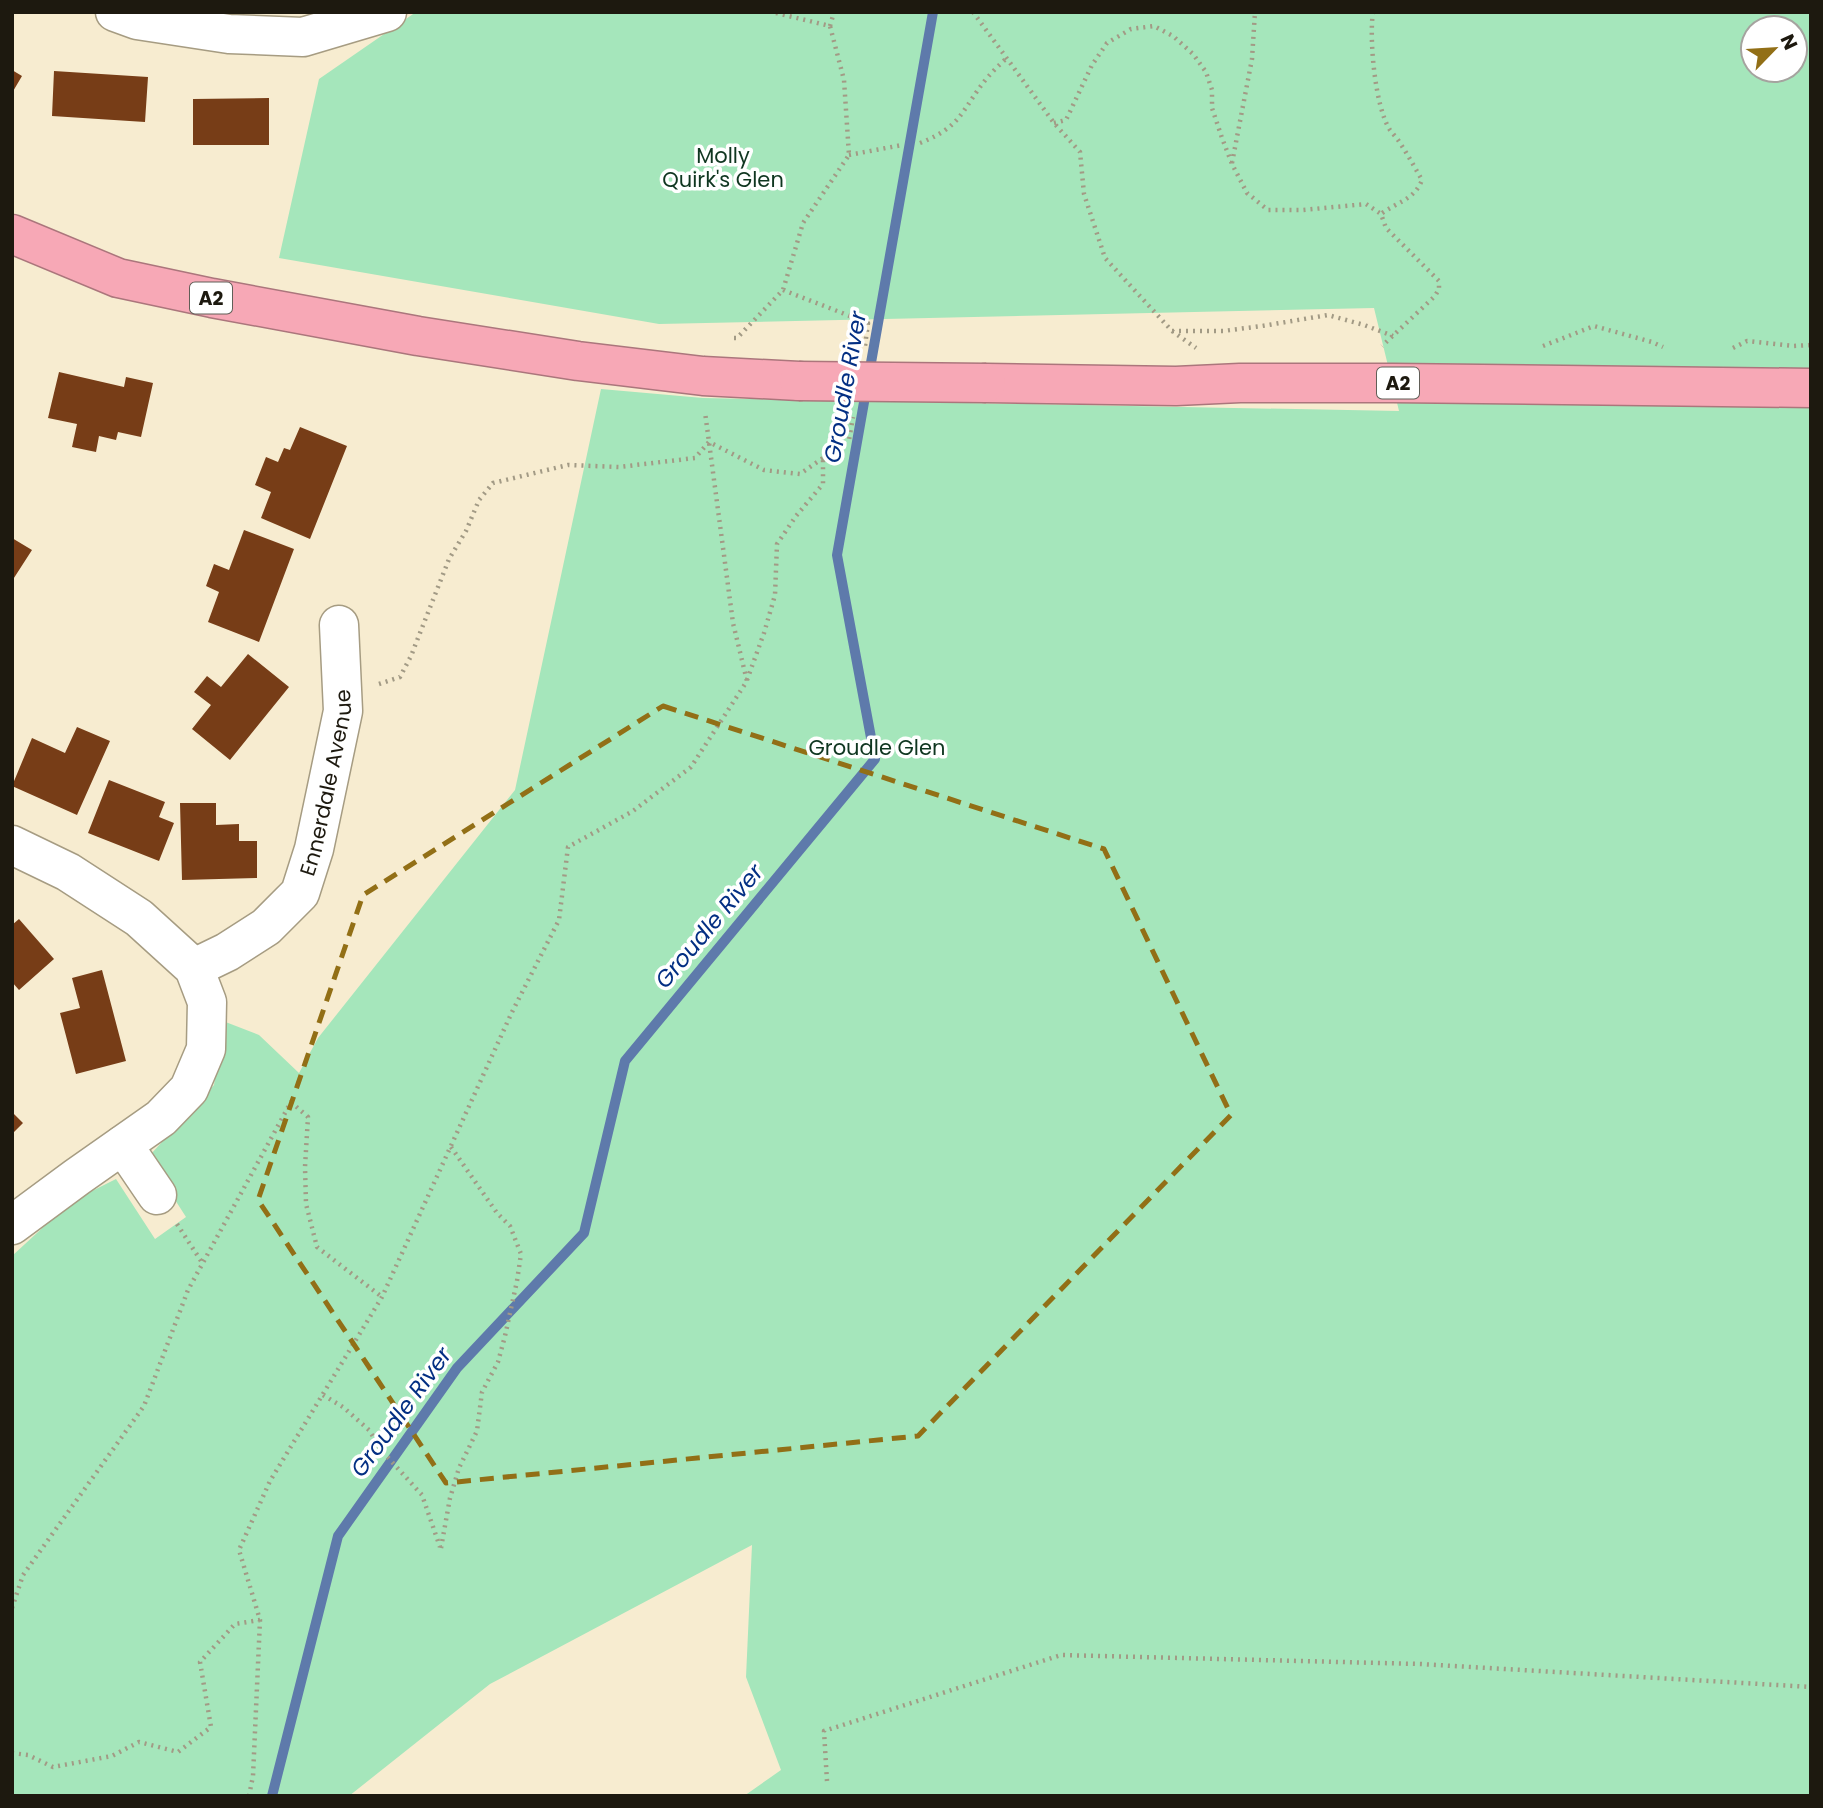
<svg xmlns="http://www.w3.org/2000/svg" width="1823" height="1808" font-family="Poppins,sans-serif">
  <style>
    .green { fill: #a5e6bb; fill-rule: evenodd }
    .lines { fill: none; stroke-linecap: round; stroke-linejoin: round }
    .stream { stroke: #5e7aab; stroke-width: 10 }
    .building { fill: #773d17 }
    .minor-casing { stroke: #a69c82; stroke-width: 41 }
    .highway-casing { stroke: #ab767c; stroke-width: 41 }
    .path { stroke: #a29a85; stroke-width: 4.5; stroke-dasharray: 2 5; stroke-linecap: butt }
    .minor { stroke: #fff; stroke-width: 38 }
    .highway { stroke: #f7a8b6; stroke-width: 38 }
    .highway-bridge-casing { stroke: #ab767c; stroke-width: 41; stroke-linecap: butt }
    .highway-bridge { stroke: #f7a8b6; stroke-width: 38 }
    .marked { fill: none; stroke: #926f16; stroke-width: 5; stroke-dasharray: 14 9; stroke-linejoin: round }
    .labels { text-anchor: middle; dominant-baseline: central; stroke-width: 7; stroke-linejoin: round; paint-order: stroke }
    .shield { fill: #fff; stroke: #615e57; stroke-width: 2 }
    .shield-label { font-size: 19px; font-weight: bold; fill: #1d190f }
    .park-label { font-size: 21px; fill: #0f3620; stroke: #fff }
    .street-label { font-size: 21px; fill: #1d190f; stroke: #fff }
    .water-label { font-size: 23px; font-style: italic; fill: #032f83; stroke: #fff }
  </style>
  <rect width="100%" height="100%" fill="#f7ecd0"/>
  <!-- green -->
  <path class="green" d="M416,12H1811V1796H744L781,1770L746,1677L752,1545L490,1684L349,1796H12V1256L64,1208L92,1191L116,1179L155,1239L186,1217L152,1164L151,1154L214,1085L223,1021L259,1035L299,1073L318,1038L515,790L601,389L703,398L1399,411L1374,308L659,324L279,258L319,79ZM1753,28H1795V70H1753Z"/>
  <g class="lines">
    <!-- stream -->
    <path class="stream" d="M272,1796L338,1536L457,1368L584,1233L625,1061L875,759L837,555L933,12"/>
  </g>
  <!-- building -->
  <path class="building" d="M12,70L22,76L12,93Z
    M54,71L148,77L145,122L52,116Z
    M269,98V145H193V99Z
    M59,372L124,387L126,377L153,383L141,437L118,432L116,440L99,436L96,452L72,447L77,424L48,418Z
    M300,427L347,446L310,539L261,518L271,492L255,485L266,457L278,462L284,448L290,450Z
    M244,530L294,549L259,642L208,622L219,592L206,586L214,564L229,570Z
    M12,538L32,550L12,581Z
    M248,654L289,687L230,760L192,729L211,705L194,692L207,676L221,687Z
    M77,727L110,741L77,815L12,786L32,738L65,753Z
    M109,780L165,802L159,817L174,823L159,861L88,833Z
    M180,803H216V825L239,824V841H257V878L182,880Z
    M19,919L54,959L19,990L12,982V925Z
    M102,970L126,1061L76,1074L60,1013L80,1008L72,978Z
    M12,1112L23,1123L12,1134Z"/>
  <g class="lines">
    <defs>
      <g id="minor">
        <path d="M115,12L137,20L229,34L303,37L387,12"/>
        <path d="M12,845L68,872L139,918L194,968L207,1002L206,1049L189,1089L161,1118L77,1177L12,1225"/>
        <path id="s1" d="M194,968L227,952L266,927L300,893L314,849L343,711L339,625"/>
        <path d="M123,1145L157,1195"/>
      </g>
      <path id="highway" d="M12,234L118,278L212,298L418,336L578,361L703,376L799,381
        M986,383L1176,386L1240,383H1393L1811,388"/>
    </defs>
    <!-- minor casing -->
    <use href="#minor" class="minor-casing"/>
    <!-- highway casing -->
    <use href="#highway" class="highway-casing"/>
    <!-- path -->
    <path class="path" d="M973,12L1054,123L1080,152L1084,194L1105,258L1172,331L1196,348
      M1373,12C1369,39 1375,107 1390,130C1393,134 1397,138 1400,143C1408,155 1415,168 1422,180C1414,200 1397,202 1381,214L1386,228L1439,281V289L1435,296L1382,346
      M830,26L834,12
      M1054,123L1066,120L1092,65L1107,43L1131,29L1154,26L1173,36L1193,54L1206,72L1212,90V108L1222,138L1232,164L1247,193L1268,210H1303L1366,204L1381,214
      M920,143C963,126 961,110 987,78C993,71 1000,64 1007,58
      M849,155L902,145
      M1232,163L1252,59L1255,12
      M783,290L868,323L865,346
      M1172,331H1223L1262,326L1328,315L1364,325L1393,336
      M734,338H737L783,290L803,223L849,155L844,80L830,26L772,12
      M1543,346L1594,326L1652,342L1663,347
      M1733,348L1747,341L1793,346L1811,345
      M747,680L764,633L775,595L777,544L796,516L823,484V458
      M379,684L400,677L411,656L449,559L466,531L479,500L493,483L568,465L619,467L695,458L709,442L764,470L800,474L849,440L853,417
      M177,1224L203,1264
      M323,1395L343,1407L369,1430L382,1451L422,1495L440,1547
      M441,1548L450,1498L459,1468L477,1431L482,1392L498,1362L505,1336L517,1281L521,1254L510,1226L497,1213L451,1147
      M12,1608L23,1575L144,1406L188,1290L291,1102L308,1117L305,1167L306,1204L317,1247L382,1297
      M12,1753L28,1755L53,1767L112,1756L139,1742L178,1752L211,1727L200,1662L235,1624L260,1620
      M827,1781L824,1731L1061,1655L1420,1664L1811,1687
      M249,1796L253,1776L260,1620L239,1550L270,1481L382,1297L512,1012L559,920L568,847L633,811L691,767L747,681L733,623L705,412"/>
    <!-- minor -->
    <use href="#minor" class="minor"/>
    <!-- highway -->
    <use href="#highway" class="highway"/>
    <defs>
      <path id="highway-bridge" d="M799,381L986,383"/>
    </defs>
    <!-- highway-bridge casing -->
    <use href="#highway-bridge" class="highway-bridge-casing"/>
    <!-- highway-bridge -->
    <use href="#highway-bridge" class="highway-bridge"/>
  </g>
  <!-- marked area -->
  <path class="marked" d="M663,706L1104,849L1231,1115L918,1436L446,1483L258,1200L363,895Z"/>
  <g class="labels">
    <!-- shield labels -->
    <g class="shield">
      <rect x="190" y="282.5" width="42" height="31" rx="5"/>
      <rect x="1377" y="367.5" width="42" height="31" rx="5"/>
    </g>
    <g class="shield-label">
      <text x="211" y="298">A2</text>
      <text x="1398" y="383">A2</text>
    </g>
    <!-- park labels -->
    <g class="park-label">
      <text x="723" y="155">Molly<tspan x="723" dy="24">Quirk's Glen</tspan></text>
      <text x="877" y="747">Groudle Glen</text>
    </g>
    <!-- street labels -->
    <g class="street-label">
      <text stroke="none"><textPath href="#s1" startOffset="245">Ennerdale Avenue</textPath></text>
    </g>
    <!-- water labels -->
    <g class="water-label">
      <text transform="translate(845 387) rotate(-80)">Groudle River</text>
      <text transform="translate(709 926) rotate(-50)">Groudle River</text>
      <text transform="translate(401 1412) rotate(-54)">Groudle River</text>
    </g>
  </g>
  <!-- border -->
  <rect width="1823" height="1808" fill="none" stroke="#1d190f" stroke-width="28"/>
  <!-- north arrow -->
  <g transform="translate(1774 49) rotate(65)"><circle r="33" fill="#ffffff" stroke="#a5a39f" stroke-width="2"/>
  <path d="M0-5L12 26L0 18L-12 26Z" fill="#926f16"/>
  <text y="-10" font-size="19" font-weight="bold" text-anchor="middle" fill="#1d190f">N</text>
  </g>
</svg>
